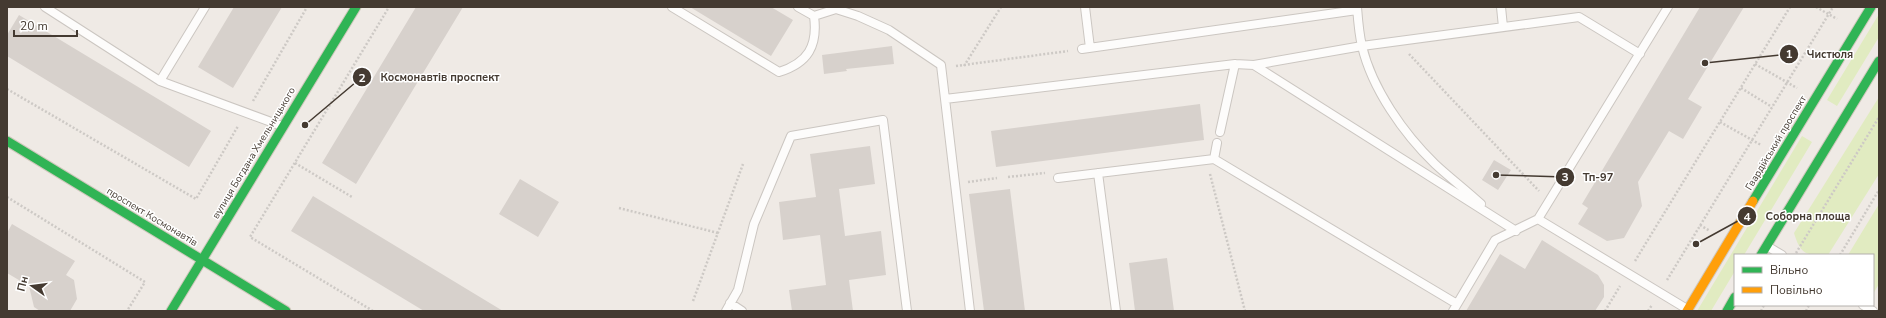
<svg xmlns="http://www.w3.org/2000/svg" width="1886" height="318" font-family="'Nunito Sans',sans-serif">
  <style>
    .green { fill: #e1ebc1 }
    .building { fill: #d7d1cc }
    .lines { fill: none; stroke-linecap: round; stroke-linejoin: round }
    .lane-casing { stroke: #cbc6c1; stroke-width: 10 }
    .fast-casing { stroke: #d0c8bc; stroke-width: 11 }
    .slow-casing { stroke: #d0c8bc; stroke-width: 11 }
    .path { stroke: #cdc9c5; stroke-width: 2.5; stroke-dasharray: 2 2; stroke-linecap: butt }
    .lane { stroke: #fdfcfb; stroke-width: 8 }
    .fast { stroke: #30b455; stroke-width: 9 }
    .slow { stroke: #ff9f0a; stroke-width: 9 }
    .labels { text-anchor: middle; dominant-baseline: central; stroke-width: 3; stroke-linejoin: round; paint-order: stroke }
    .street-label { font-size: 10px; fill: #443a31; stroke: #fff }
    .leader { fill: none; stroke: #443a31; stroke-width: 1.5 }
    .callout-dot { fill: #443a31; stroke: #fff; stroke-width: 1.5 }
    .mark-label { font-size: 12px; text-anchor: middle; font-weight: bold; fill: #fff }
    .callout-label { font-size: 11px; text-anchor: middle; font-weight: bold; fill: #443a31; stroke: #fff; stroke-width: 3; stroke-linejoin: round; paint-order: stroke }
  </style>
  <rect width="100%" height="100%" fill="#efeae5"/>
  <!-- green -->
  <path class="green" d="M1879,14V37L1837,106L1827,100Z
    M1879,97V174L1828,255C1807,255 1801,256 1794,233Z
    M1802,136L1812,142L1744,255H1735V271L1711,311H1697Z
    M1879,204V284L1873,294V255H1848Z"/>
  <!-- building -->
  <path class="building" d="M234,7H282L233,88L198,67Z
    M416,7H463L356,184L322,163Z
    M690,7H771L793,20L771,56Z
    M1700,7H1744L1688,99L1702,107L1683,139L1669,131L1638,182L1642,206L1624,238L1607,241L1578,224L1588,208L1582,204Z
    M19,15L211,131L189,167L7,56V35Z
    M892,46L894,64L846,69L847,71L824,74L822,55Z
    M1200,104L1204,140L996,167L991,131Z
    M870,146L875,184L839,189L845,236L881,231L886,275L849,280L853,311H792L789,290L826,285L820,235L783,240L779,202L816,197L810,154Z
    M1494,160L1511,170L1498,190L1482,180Z
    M520,179L559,202L538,237L499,214Z
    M1010,189L1025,311H984L969,194Z
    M313,196L503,311H424L318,247L291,231Z
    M12,224L75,261L66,275L74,280L77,299L70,311H40L34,307L29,286L7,273V233Z
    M1542,240L1598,275L1604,285V297L1595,311H1466L1500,254L1525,269Z
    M1167,258L1174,311H1135L1129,263Z"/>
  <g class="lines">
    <defs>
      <path id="lane" d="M45,7L160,81L282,126
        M672,7L779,72C808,63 818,46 814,16L798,7
        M1085,7L1090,48
        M1357,7C1358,20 1359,34 1362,46C1372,89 1404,134 1435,164C1450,178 1466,190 1481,204
        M1501,7L1503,27
        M814,16L836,9L858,16L889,30L941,65L970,311
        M1082,49L1357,10
        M1254,65L1362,46L1579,17L1640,54
        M160,81L205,7
        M945,99L1235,64L1254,65L1516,231
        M1220,132L1235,64
        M1214,159L1217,143
        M1098,173L1116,311
        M1058,178L1214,159L1457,304
        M1538,219L1668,7
        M1767,246L1782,255
        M730,303L742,311
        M1863,305L1873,311
        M726,311L738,290L754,224L791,136L883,120L907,311
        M1453,311L1495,240L1538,219L1687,309"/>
      <path id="fast" d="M7,141L286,311
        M1753,201L1871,7
        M1761,255L1879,61
        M171,311L356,7
        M1727,311L1735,297"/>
      <path id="slow" d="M1687,311L1753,201"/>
    </defs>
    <!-- lane casing -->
    <use href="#lane" class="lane-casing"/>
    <!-- fast casing -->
    <use href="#fast" class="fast-casing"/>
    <!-- slow casing -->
    <use href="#slow" class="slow-casing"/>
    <!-- path -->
    <path class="path" d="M1816,7L1837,19
      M1409,54L1539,191
      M1755,64L1797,88
      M956,66L1068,51
      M964,66L1001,7
      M1741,88L1772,107
      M7,89L196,199L238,126
      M253,101L307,7
      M1720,122L1761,145
      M295,163L352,197
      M1210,174L1245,311
      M1008,177L1045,173
      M968,182L997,178
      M7,197L145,282L127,311
      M619,208L718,233
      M1700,225L1710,231
      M1796,253L1879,117
      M1840,255L1879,190
      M1635,261L1790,7
      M1667,280L1833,7
      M693,301L743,164
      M373,311L250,237L389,7
      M1605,311L1620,286
      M1648,311L1652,305
      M1761,311L1764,305
      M1806,311L1809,305"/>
    <!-- lane -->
    <use href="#lane" class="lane"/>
    <!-- fast -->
    <use href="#fast" class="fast"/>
    <!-- slow -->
    <use href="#slow" class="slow"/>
  </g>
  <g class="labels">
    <!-- street labels -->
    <g class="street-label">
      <text transform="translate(1776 143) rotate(-59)">Гвардійський проспект</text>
      <text transform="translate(254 153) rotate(-59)">вулиця Богдана Хмельницького</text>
      <text transform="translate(152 217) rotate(31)">проспект Космонавтів</text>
    </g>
  </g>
  <!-- callouts -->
  <path class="leader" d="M1705 63L1789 54M305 125L362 77M1496 175L1565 177M1696 244L1747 216"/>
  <g class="callout-dot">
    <circle cx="1705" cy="63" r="4"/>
    <circle cx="305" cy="125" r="4"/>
    <circle cx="1496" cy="175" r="4"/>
    <circle cx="1696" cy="244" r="4"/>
    <circle cx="1789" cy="54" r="10"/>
    <circle cx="362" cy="77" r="10"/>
    <circle cx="1565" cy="177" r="10"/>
    <circle cx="1747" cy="216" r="10"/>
  </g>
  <g class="mark-label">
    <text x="1789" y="58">1</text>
    <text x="362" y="82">2</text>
    <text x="1565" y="181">3</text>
    <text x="1747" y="221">4</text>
  </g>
  <g class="callout-label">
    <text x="1830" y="58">Чистюля</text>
    <text x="440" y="81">Космонавтів проспект</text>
    <text x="1598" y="181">Тп-97</text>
    <text x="1808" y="220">Соборна площа</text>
  </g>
  <!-- border -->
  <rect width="1886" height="318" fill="none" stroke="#443a31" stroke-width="16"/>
  <!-- legend -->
  <rect x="1734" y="254" width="140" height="52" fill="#ffffff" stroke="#b4b0ad"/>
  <rect x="1742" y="267" width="20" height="6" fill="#30b455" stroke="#b4b0ad"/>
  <text x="1770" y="274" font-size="12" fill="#443a31">Вільно</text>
  <rect x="1742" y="287" width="20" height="6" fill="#ff9f0a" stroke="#b4b0ad"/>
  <text x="1770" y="294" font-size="12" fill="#443a31">Повільно</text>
  <!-- north arrow -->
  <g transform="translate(32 286) rotate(284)" stroke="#ffffff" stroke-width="3" paint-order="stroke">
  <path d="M0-3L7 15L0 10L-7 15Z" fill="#443a31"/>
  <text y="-6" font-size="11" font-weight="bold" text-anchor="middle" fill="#443a31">Пн</text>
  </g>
  <!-- scale -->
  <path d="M14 30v6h63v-6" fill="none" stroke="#443a31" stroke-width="2"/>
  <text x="20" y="30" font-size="12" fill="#443a31" stroke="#ffffff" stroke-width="3" paint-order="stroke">20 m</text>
</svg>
